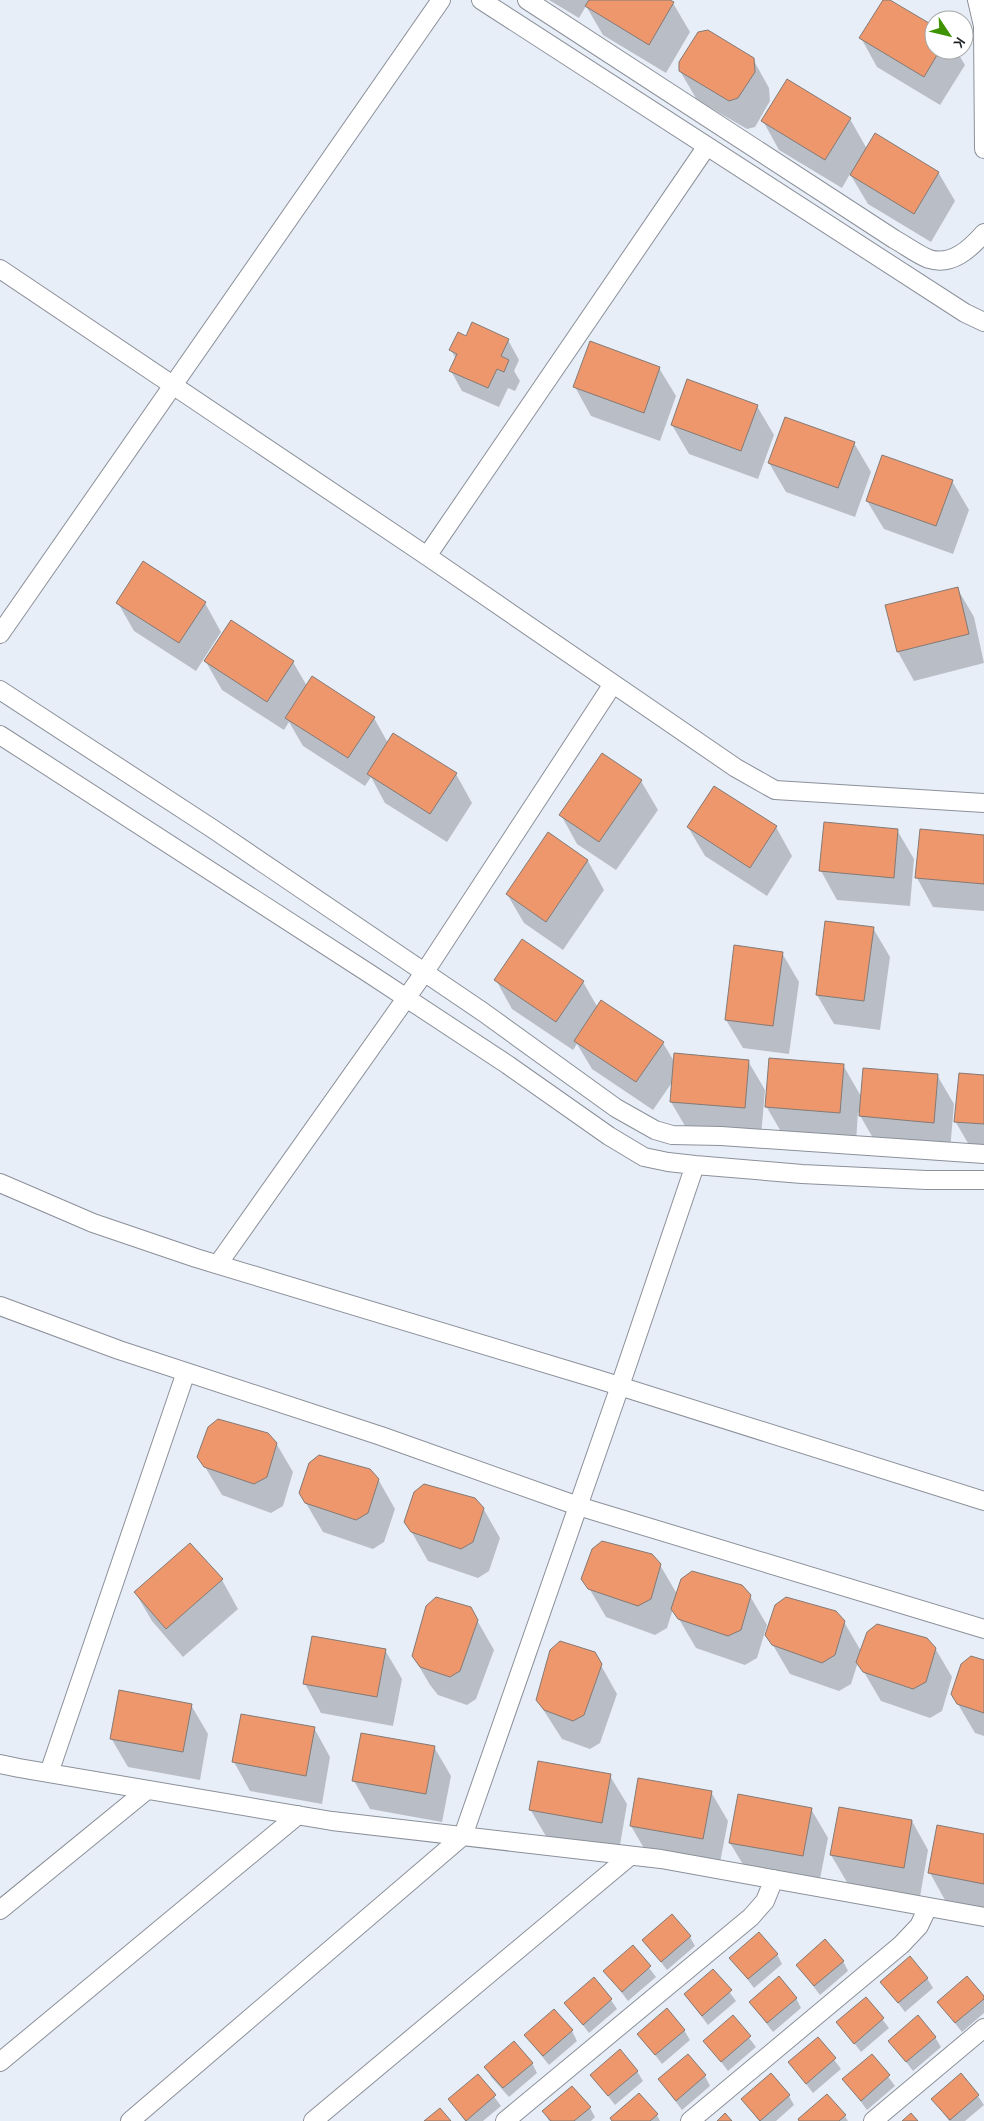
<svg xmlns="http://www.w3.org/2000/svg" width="984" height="2121" font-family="Cabin,sans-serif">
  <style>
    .shadow { fill: #0003 }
    .building { fill: #ee966c; stroke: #847a75 }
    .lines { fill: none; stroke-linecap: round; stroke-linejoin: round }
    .minor-casing { stroke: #8b9099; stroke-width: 20 }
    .minor { stroke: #fff; stroke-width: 18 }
  </style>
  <rect width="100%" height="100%" fill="#e8eef8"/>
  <!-- shadow -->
  <path class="shadow" d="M549,0H668L673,3L690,32L666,73L603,35L586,6L579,18Z
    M884,0H888L934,28V50H956L965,65L940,105L877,67L861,38Z
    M753,59L769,88L770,101L755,127L747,129L697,100L680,71Z
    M850,119L867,149L938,172L955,201L931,242L868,204L850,174L842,188L779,150L763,121Z
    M466,338L508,340L519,360L514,371L520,381L515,391L508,388L499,407L462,391L451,371L456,359L451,350Z
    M659,368L676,396L660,441L591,416L575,387Z
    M757,406L774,435L758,479L689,454L672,425Z
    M854,443L871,472L855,517L786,492L769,463Z
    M952,481L969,510L953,554L884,529L867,501Z
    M957,588L974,617L984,663L914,681L898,652L886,606Z
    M118,603H205L221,632L196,671L134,631Z
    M206,662H293L307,686L374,718L388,743L456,774L472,803L447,842L385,803L371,777L365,786L303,746L289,722L284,730L222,690Z
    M641,781L658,810L616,870L577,844L561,815Z
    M688,827H776L792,856L767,896L705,856Z
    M897,830L914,859L910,906L837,900L821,871Z
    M549,834L588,861L604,890L563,950L524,923L507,894Z
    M984,836V911L933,907L917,878Z
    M873,928L890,957L880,1030L834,1024L817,995Z
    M782,953L799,982L789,1054L743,1048L726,1020Z
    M496,980L583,982L598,1008L663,1043L675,1063L748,1061L765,1090L761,1137L688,1131L671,1102L673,1081L653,1110L592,1069L577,1044L573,1050L512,1009Z
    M843,1065L862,1098L937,1075L954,1104L950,1151L877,1145L858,1112L856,1142L783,1135L766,1106Z
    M984,1076V1151L972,1150L955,1121Z
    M276,1443L293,1472L283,1506L271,1513L222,1495L199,1457Z
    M378,1479L395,1509L384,1542L373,1549L323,1532L300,1493Z
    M483,1508L500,1538L489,1571L478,1578L428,1561L406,1522Z
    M660,1565L677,1594L750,1596L767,1625L757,1658L745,1665L696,1648L673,1609L667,1628L655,1635L606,1617L583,1578Z
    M222,1580L238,1609L183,1657L152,1621L135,1592Z
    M470,1608L494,1650L476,1699L467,1705L438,1695L430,1685L413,1656Z
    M844,1622L861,1651L935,1648L952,1677L942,1711L930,1718L881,1701L858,1662L851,1684L839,1691L790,1674L767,1635Z
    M385,1650L402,1679L393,1726L321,1713L305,1684Z
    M594,1653L617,1694L600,1743L590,1749L562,1739L537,1700Z
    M984,1661V1736L975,1733L952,1694Z
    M191,1705L208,1734L200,1780L128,1767L111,1738Z
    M314,1728L330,1757L322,1804L250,1791L234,1762Z
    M434,1747L451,1776L442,1822L370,1809L354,1781Z
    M610,1776L627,1804L619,1851L547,1838L530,1809Z
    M711,1792L728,1821L719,1868L648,1855L631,1826Z
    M811,1809L828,1838L819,1884L747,1871L730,1843Z
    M912,1821L928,1850L920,1897L848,1884L831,1855Z
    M984,1835V1909L946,1902L930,1873Z
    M690,1937L695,1946L667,1970L644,1940Z
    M633,1947L656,1977L628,2001L605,1971Z
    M777,1954L782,1964L754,1988L731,1958Z
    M843,1961L848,1971L820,1995L797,1965Z
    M713,1970L736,2001L708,2025L685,1995Z
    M927,1978L933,1988L905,2012L882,1982Z
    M594,1979L611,2000L617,2009L589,2033L566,2003Z
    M796,1998L801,2008L773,2032L750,2002Z
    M866,1998L889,2028L861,2052L838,2022Z
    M984,1998V2013L962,2032L938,2002Z
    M733,2017L756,2047L728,2071L705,2041Z
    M684,2030L690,2040L662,2064L639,2034Z
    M572,2031L577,2041L549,2065L532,2044L526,2035Z
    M935,2037L941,2047L913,2071L890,2041Z
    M818,2038L841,2069L813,2093L790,2063Z
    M872,2055L895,2086L867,2110L844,2079Z
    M532,2063L537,2073L509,2097L491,2077L486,2067Z
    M637,2071L643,2081L615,2105L592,2075Z
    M478,2075L501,2106L483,2121H465L449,2099Z
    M705,2076L710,2086L682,2110L659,2080Z
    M789,2096L794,2105L776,2121H759L743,2100Z
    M978,2096L984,2105L965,2121H949L933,2099Z
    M590,2108L595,2117L591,2121H549L544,2112Z
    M657,2115L660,2121H613Z
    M845,2116L848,2121H800Z"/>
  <!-- building -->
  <path class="building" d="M589,0H670L674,2L649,45L585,6Z
    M883,0H890L934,26V50H940L924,77L859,38Z
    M708,30L754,58L755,72L738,98L729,101L679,71V62L698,32Z
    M787,79L851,118L825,160L761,121Z
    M875,133L939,172L914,214L850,175Z
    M472,322L509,339L501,356L509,360L504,372L497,369L488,388L449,371L457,354L449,350L458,332L466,336Z
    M590,341L660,367L644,413L573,387Z
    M687,379L758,405L741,451L671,425Z
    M785,417L855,442L838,488L768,463Z
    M882,455L953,480L936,526L866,501Z
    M143,561L206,602L179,643L116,603Z
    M958,587L969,634L897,652L885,605Z
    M231,620L294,661L267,702L204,661Z
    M312,676L375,717L348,758L285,718Z
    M393,733L457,773L430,814L367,774Z
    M602,753L642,780L599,842L559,815Z
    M714,786L777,826L750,868L687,827Z
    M824,822L898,829L894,878L819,871Z
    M920,829L984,835V884L915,878Z
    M548,832L588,860L546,922L506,894Z
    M825,921L874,927L864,1001L816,995Z
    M522,939L584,981L556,1022L494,980Z
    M734,945L783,952L773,1026L725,1020Z
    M601,1000L664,1042L636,1082L574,1041Z
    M674,1053L749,1060L745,1108L670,1102Z
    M769,1058L844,1064L840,1113L765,1107Z
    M863,1068L938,1074L934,1123L859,1116Z
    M959,1073L984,1075V1124L954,1122Z
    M218,1419L268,1433L277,1443L267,1477L254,1484L204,1467L197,1457L208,1427Z
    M319,1455L370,1469L379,1479L368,1513L356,1520L305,1503L299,1493L309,1463Z
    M424,1484L475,1498L484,1508L473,1542L461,1549L411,1532L404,1522L414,1492Z
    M602,1541L652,1554L661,1564L651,1599L638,1606L588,1589L581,1579L592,1549Z
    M190,1543L223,1579L166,1629L134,1592Z
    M692,1571L742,1585L751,1595L741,1630L728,1636L678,1619L671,1609L681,1579Z
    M436,1597L471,1607L478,1620L460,1671L450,1677L420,1667L412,1656L426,1606Z
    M786,1597L836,1611L845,1621L835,1655L822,1663L772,1645L765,1635L775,1605Z
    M877,1624L927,1638L936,1648L926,1682L913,1689L863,1672L856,1662L867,1632Z
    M312,1636L386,1649L377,1697L303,1684Z
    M560,1641L595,1652L602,1664L584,1715L573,1721L544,1710L536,1700L550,1650Z
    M971,1656L984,1660V1713L957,1704L951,1694L961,1664Z
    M119,1690L192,1704L183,1752L110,1739Z
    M241,1714L315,1727L306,1776L232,1762Z
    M361,1733L435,1746L426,1794L352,1781Z
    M538,1761L611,1774L602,1823L529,1810Z
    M638,1778L712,1791L703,1839L630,1826Z
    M738,1794L812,1808L803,1856L729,1843Z
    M839,1807L912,1820L904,1868L830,1855Z
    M937,1825L984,1834V1884L928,1873Z
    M672,1914L691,1936L661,1962L642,1940Z
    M759,1932L778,1954L748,1979L729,1958Z
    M825,1939L844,1961L814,1986L796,1965Z
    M633,1945L651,1966L622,1992L603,1971Z
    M910,1956L928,1978L898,2003L880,1982Z
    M713,1969L732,1990L702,2016L684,1994Z
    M779,1976L797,1998L767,2023L749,2002Z
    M967,1976L984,1996V1999L955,2023L937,2002Z
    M594,1977L612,1999L583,2025L564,2003Z
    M866,1997L884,2018L854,2044L836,2022Z
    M667,2008L685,2030L655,2055L637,2034Z
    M554,2009L573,2030L543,2056L524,2035Z
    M733,2015L751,2036L721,2062L703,2041Z
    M918,2015L936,2037L906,2062L888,2041Z
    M818,2037L836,2058L806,2084L788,2062Z
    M514,2041L533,2063L503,2088L484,2067Z
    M620,2049L638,2071L608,2096L590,2075Z
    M688,2054L706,2075L676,2101L658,2079Z
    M872,2054L890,2075L861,2101L842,2079Z
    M771,2073L790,2095L760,2121L741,2099Z
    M961,2073L979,2095L950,2120L931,2099Z
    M478,2074L496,2095L466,2121L448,2099Z
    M572,2086L591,2107L574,2121H551L542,2111Z
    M639,2093L658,2114L650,2121H612L610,2118Z
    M827,2094L846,2115L839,2121H799L798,2119Z
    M440,2108L451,2121H424Z
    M725,2113L732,2121H717Z
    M911,2113L918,2121H902Z"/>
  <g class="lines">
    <defs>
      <path id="minor" d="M481,0L965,313L984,322
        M527,0L894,239C905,245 918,255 929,259C952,266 970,249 984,233
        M977,0L983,26L984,149
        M0,269L427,556L736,768L775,790L984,803
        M427,556L707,146
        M0,634L441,0
        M0,690L213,829L483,1012L616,1108L655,1130L672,1135L721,1136L984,1154
        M0,735L370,974L508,1065L609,1136L644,1157L668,1162L695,1165L802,1174L926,1180H984
        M0,1183L93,1223L196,1258L597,1379L984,1501
        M218,1264L424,973L613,684
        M0,1306L119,1350L381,1436L578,1506L984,1629
        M0,1764L19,1768L332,1821L661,1859L984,1917
        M49,1773L186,1372
        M0,1910L147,1790
        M0,2062L298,1815
        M130,2121L463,1836L620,1386L695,1165
        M313,2121L630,1856
        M505,2121L751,1917L765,1901L774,1879
        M690,2121L901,1945L919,1926L928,1907
        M873,2121L984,2028"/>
    </defs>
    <!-- minor casing -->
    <use href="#minor" class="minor-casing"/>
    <!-- minor -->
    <use href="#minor" class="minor"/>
  </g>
  <!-- north arrow -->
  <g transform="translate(949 35) rotate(125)"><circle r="24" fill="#ffffff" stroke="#a5a7a8"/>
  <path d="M0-4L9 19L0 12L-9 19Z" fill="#3f9300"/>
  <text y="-8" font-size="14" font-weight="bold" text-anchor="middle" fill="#1f2225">K</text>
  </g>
</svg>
